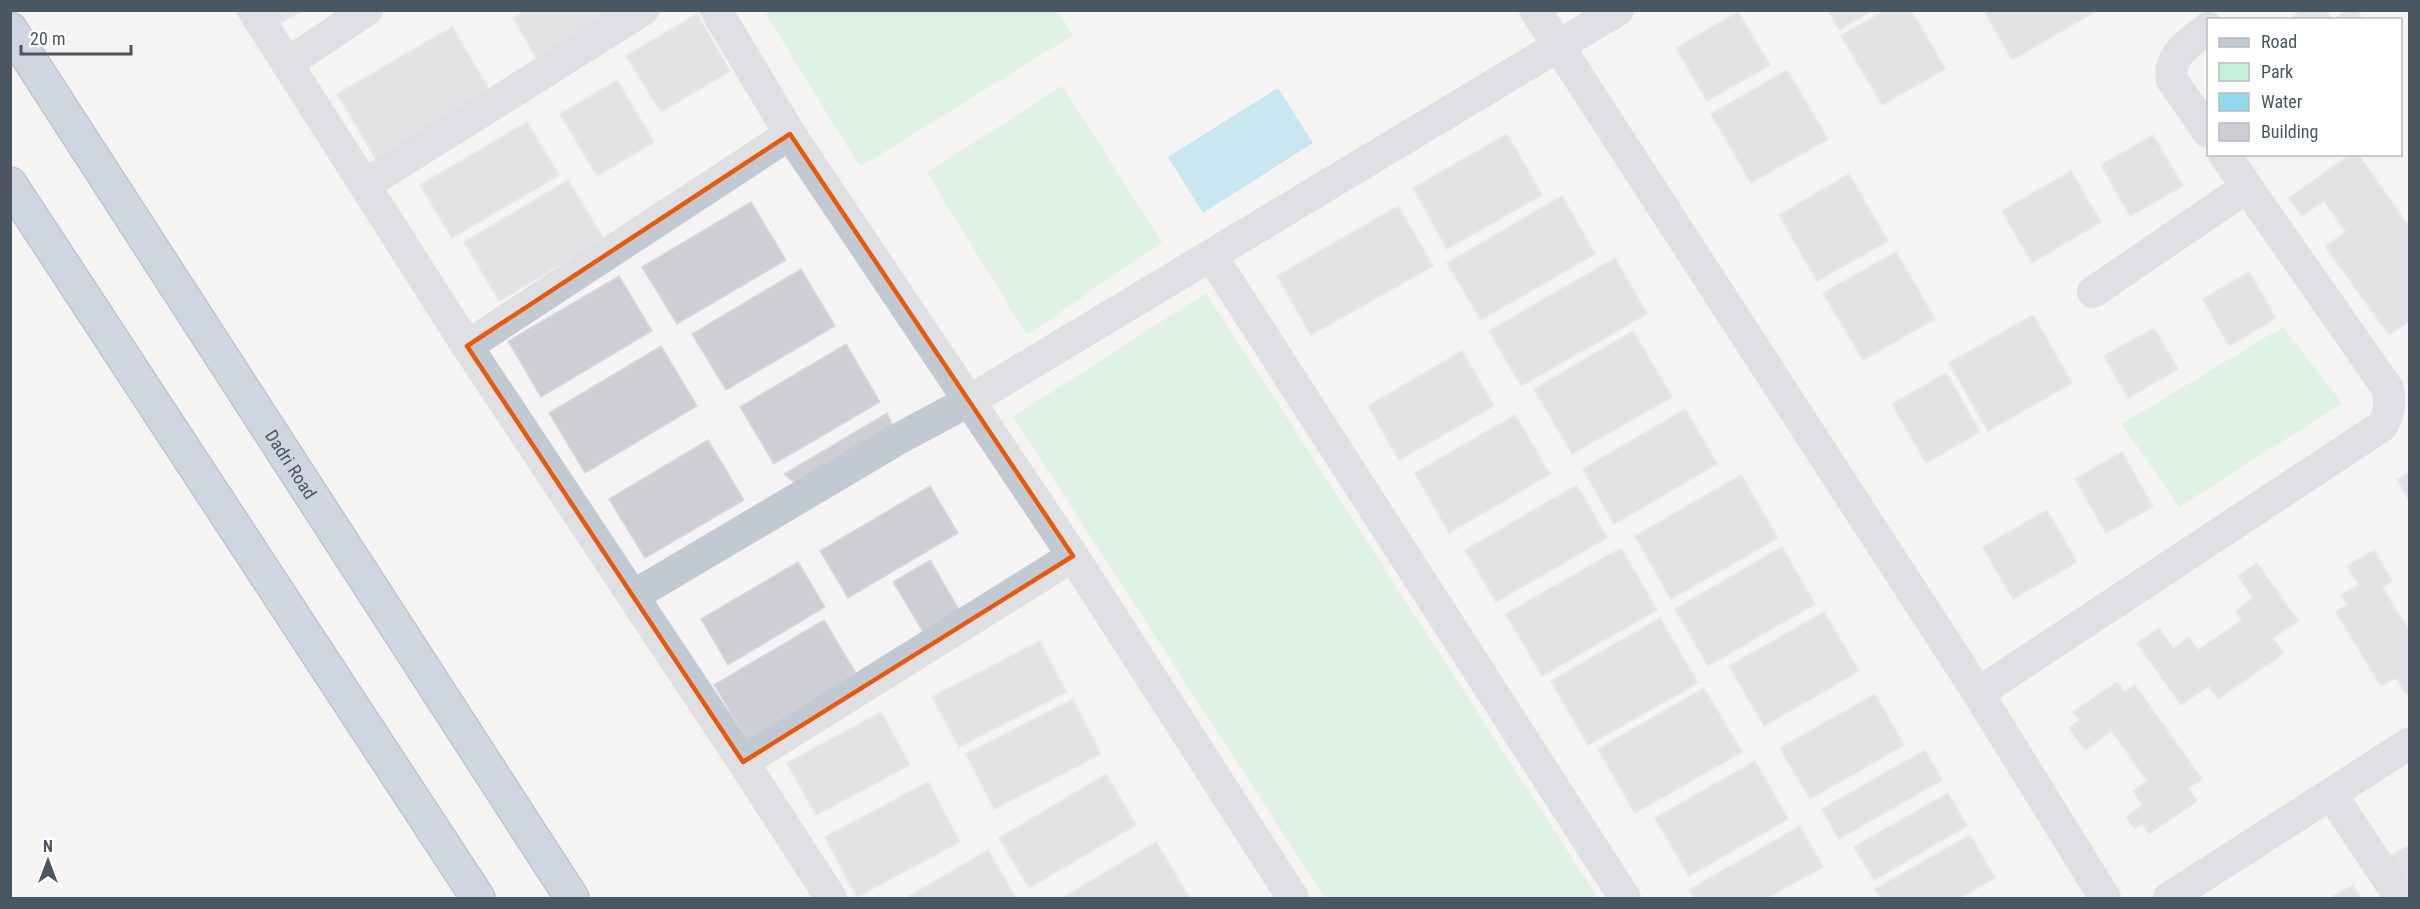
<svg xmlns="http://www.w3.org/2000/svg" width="2420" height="909" font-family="'Roboto Condensed',sans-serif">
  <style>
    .green { fill: #c3f1d5 }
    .water { fill: #90daee }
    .building { fill: #cdcfd5; stroke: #d7d9de; stroke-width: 1.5 }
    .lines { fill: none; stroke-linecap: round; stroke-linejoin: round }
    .trunk-casing { stroke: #7690ad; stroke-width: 36 }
    .minor { stroke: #c1cad2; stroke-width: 32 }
    .trunk { stroke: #9fb4c9; stroke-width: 33 }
    .marked { fill: none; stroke: #e8590c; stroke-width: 4.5; stroke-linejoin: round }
    .labels { text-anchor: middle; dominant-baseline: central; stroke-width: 4.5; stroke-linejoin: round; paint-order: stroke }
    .street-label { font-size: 18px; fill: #4a5661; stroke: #fff }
  </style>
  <rect width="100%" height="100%" fill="#f5f3f3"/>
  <!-- green -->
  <path class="green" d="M772,10L1058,11L1073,35L860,167L766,14Z
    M1062,86L1162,242L1027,335L927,173Z
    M1206,293L1598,898H1325L1013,417Z
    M2283,327L2342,403L2179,507L2122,424Z"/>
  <!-- water -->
  <path class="water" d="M1278,88L1313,143L1203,213L1168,157Z"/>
  <!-- building -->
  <path class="building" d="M266,10H303L276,26Z
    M526,10H623L538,61L513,18Z
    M1828,10H1873L1839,30Z
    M1886,10H1911L1945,69L1882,105L1841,36Z
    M1984,10H2098L2012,60Z
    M2301,10H2325L2333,20H2295L2293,17Z
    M2345,10H2356L2364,20H2335Z
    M1738,12L1770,65L1707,101L1676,48Z
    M697,14L730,71L661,112L626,56Z
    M452,27L490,91L376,159L337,94Z
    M1787,70L1828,139L1751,183L1711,114Z
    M617,80L654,142L597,176L560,114Z
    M527,122L559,175L452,238L420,185Z
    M1507,134L1542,195L1447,249L1413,188Z
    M2153,135L2183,186L2130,216L2101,165Z
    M2351,154H2358L2410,228V321L2389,335L2325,246L2346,232L2324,201L2302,216L2289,198Z
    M2071,171L2101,222L2032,263L2002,211Z
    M1849,174L1888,241L1817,281L1779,215Z
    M568,180L604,239L499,301L464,242Z
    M1562,196L1595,254L1481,320L1447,263Z
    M751,202L786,260L677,324L642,267Z
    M1398,206L1433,266L1311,335L1277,276Z
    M1896,252L1935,319L1863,360L1823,293Z
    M1615,258L1647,314L1521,386L1489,331Z
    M801,269L835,326L726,390L692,334Z
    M2249,272L2276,318L2229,346L2203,299Z
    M619,276L652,331L541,397L508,341Z
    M2033,315L2072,383L1988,431L1949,363Z
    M2154,328L2178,369L2128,398L2104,356Z
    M1633,331L1672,397L1572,454L1534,389Z
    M846,344L880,402L774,464L740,407Z
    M661,346L697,406L585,473L549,413Z
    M1462,351L1494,406L1399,460L1368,406Z
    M1946,373L1980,432L1926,463L1892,404Z
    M1685,409L1717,464L1614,524L1583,469Z
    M887,413L898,439L802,488L784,474Z
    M1515,415L1550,474L1449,533L1415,473Z
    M708,440L744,500L645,558L609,499Z
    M2122,452L2153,507L2106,533L2075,479Z
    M2410,472V502L2397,479Z
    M1741,475L1778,538L1671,599L1635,536Z
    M1577,485L1607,538L1496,602L1465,550Z
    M930,486L958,533L848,598L820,551Z
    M2047,510L2077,562L2013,599L1983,547Z
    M1782,547L1815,604L1708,666L1675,609Z
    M1621,548L1657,610L1542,676L1506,614Z
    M2374,550L2392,581L2382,587L2410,632V693L2407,695L2396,678L2381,686L2336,612L2347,605L2341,595L2359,585L2347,566Z
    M930,560L964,618L928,640L893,582Z
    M798,562L825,607L728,665L701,619Z
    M2257,563L2298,621L2273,638L2284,653L2218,699L2209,686L2181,705L2137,643L2159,628L2173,649L2189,637L2198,650L2242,620L2236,611L2253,598L2238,576Z
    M1824,612L1859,671L1764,726L1729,666Z
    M1660,618L1698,683L1588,745L1551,681Z
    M824,620L863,685L753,750L714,685Z
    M1040,641L1066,692L959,747L932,697Z
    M2117,682L2125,692L2135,685L2202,779L2188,788L2197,801L2149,834L2142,824L2135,829L2126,817L2143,805L2133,791L2147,781L2112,731L2085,750L2069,728L2079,720L2073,712Z
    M1704,688L1742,752L1635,813L1598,749Z
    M1875,694L1904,745L1810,799L1780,748Z
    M1073,699L1101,754L994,809L966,754Z
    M881,712L910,765L816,815L787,763Z
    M1925,750L1942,780L1839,839L1822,809Z
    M1755,761L1788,819L1689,876L1655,818Z
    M1106,774L1136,825L1029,888L999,838Z
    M928,782L960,842L857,897L825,837Z
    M1948,793L1967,826L1874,880L1854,847Z
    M1800,826L1823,867L1767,898H1694L1689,890Z
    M1970,835L1995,878L1960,898H1881L1875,889Z
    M1156,842L1190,898H1062Z
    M2410,844V892L2388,858Z
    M988,850L1016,898H906Z
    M2353,885L2361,898H2330Z"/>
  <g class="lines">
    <defs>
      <g id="trunk">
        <path id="s1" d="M10,29L572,898"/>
        <path d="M10,184L478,898"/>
      </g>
    </defs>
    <!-- trunk casing -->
    <use href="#trunk" class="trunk-casing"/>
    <!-- minor -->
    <path class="minor" d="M253,10L467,346L743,762L831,898
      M716,10L790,134L1073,556L1293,898
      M1535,10L1978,693L2105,898
      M2208,28C2191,42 2167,55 2172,80L2208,132
      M288,63L367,10
      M366,184L643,10
      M1211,255L1625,898
      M2093,292L2247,187
      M467,346L790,134
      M633,596L898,439L969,401L1618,10
      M1978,693L2382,426C2390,413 2390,404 2388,389L2224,154
      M743,762L1073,556
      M2331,794L2400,898
      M2169,898L2410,743"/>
    <!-- trunk -->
    <use href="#trunk" class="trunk"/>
  </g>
  <!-- marked area -->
  <path d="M0 0H2420V909H0ZM790,134L1073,556L743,762L467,346Z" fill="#f5f3f3" fill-opacity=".55" fill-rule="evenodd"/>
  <path class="marked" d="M790,134L1073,556L743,762L467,346Z"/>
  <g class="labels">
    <!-- street labels -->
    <g class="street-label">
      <text stroke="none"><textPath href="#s1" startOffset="518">Dadri Road</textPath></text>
    </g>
  </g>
  <!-- border -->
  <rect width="2420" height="909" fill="none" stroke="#4a5661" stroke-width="24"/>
  <!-- legend -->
  <rect x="2207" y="18" width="195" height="138" fill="#ffffff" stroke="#b7bbc0" stroke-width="1.5"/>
  <rect x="2219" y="38" width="30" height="9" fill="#c1cad2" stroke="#b7bbc0" stroke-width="1.5"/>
  <text x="2261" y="48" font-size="18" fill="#4a5661">Road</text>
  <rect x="2219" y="63" width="30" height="18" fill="#c3f1d5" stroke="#b7bbc0" stroke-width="1.5"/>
  <text x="2261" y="78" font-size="18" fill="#4a5661">Park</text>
  <rect x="2219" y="93" width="30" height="18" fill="#90daee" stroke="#b7bbc0" stroke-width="1.5"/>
  <text x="2261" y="108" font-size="18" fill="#4a5661">Water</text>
  <rect x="2219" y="123" width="30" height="18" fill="#cdcfd5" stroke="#b7bbc0" stroke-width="1.5"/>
  <text x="2261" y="138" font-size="18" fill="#4a5661">Building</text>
  <!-- north arrow -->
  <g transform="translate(48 861)" stroke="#ffffff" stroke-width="4.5" paint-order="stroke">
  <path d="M0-4.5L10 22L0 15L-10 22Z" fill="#4a5661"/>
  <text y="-9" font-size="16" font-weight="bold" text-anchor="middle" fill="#4a5661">N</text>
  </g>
  <!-- scale -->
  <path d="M21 45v9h110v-9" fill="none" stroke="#4a5661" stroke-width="3"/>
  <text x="30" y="45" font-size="18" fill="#4a5661" stroke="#ffffff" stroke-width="4.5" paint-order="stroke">20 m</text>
</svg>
